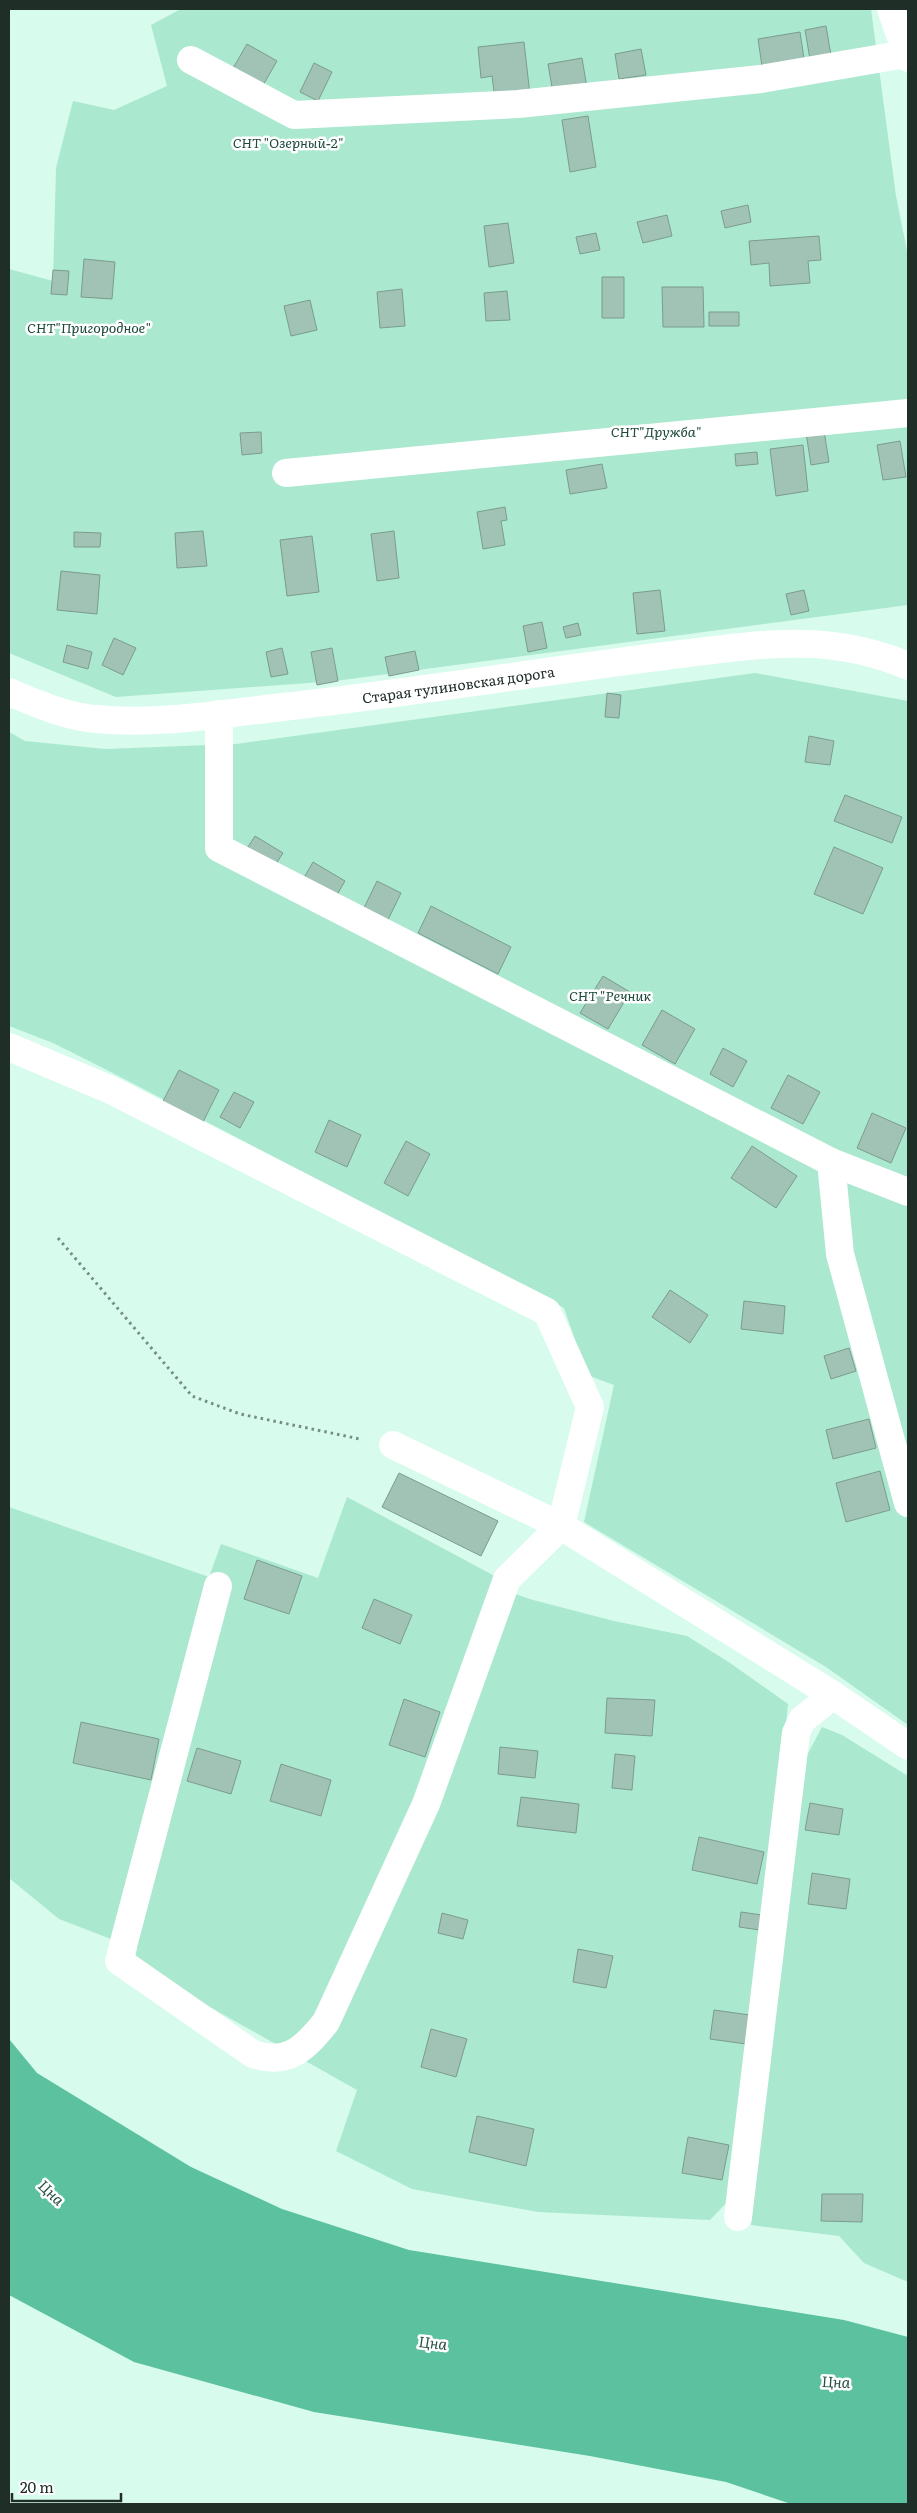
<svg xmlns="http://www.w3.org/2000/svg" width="917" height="2513" font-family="Literata,serif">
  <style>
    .green { fill: #aae8cf }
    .water { fill: #5bc19e }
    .building { fill: #a1c3b5; stroke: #7b9c8f }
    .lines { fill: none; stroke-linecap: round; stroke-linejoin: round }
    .path { stroke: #758d83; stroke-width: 3; stroke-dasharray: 2.5 4; stroke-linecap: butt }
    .minor { stroke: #fff; stroke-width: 28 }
    .labels { text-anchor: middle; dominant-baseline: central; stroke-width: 5; stroke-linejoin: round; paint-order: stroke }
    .park-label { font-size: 14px; font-style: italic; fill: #1d493a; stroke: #fff }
    .street-label { font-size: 14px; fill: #202e28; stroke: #fff }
    .water-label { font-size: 15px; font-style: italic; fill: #255041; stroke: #fff }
  </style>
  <rect width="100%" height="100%" fill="#d7fbec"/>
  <!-- green -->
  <path class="green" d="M181,9H871L896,196L908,256V605L335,681L116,697L9,653V269L53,281L56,168L73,101L114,110L167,86L151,25Z
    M755,673L908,701V1725L826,1667L584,1522L614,1385L587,1375L564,1308L107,1070L53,1043L9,1026V732L25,741L105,749L236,744Z
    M347,1497L504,1581L501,1589L533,1600L614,1621L687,1636L730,1663L788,1704L762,1961L732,2197L710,2220L538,2212L412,2189L336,2151L357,2090L134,1964L137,1949L59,1919L9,1878V1507L209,1577L221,1544L318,1578Z
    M822,1727L842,1735L908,1776V2282L864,2263L839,2236L751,2225L804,1761Z"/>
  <!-- water -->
  <path class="water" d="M9,2039L37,2073L191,2167L282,2209L409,2250L844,2320L908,2337V2504H791L726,2482L590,2456L314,2412L134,2362L9,2295Z"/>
  <!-- building -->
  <path class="building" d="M826,26L832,61L811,65L805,30Z
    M800,32L805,65L763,73L758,39Z
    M524,42L530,95L495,99L492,76L481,78L478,47Z
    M247,44L277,61L262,87L232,70Z
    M641,49L646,75L619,79L615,54Z
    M582,58L587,88L553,93L548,64Z
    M314,63L332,72L318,101L300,92Z
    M588,116L596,167L570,172L562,120Z
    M748,205L751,222L725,228L721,211Z
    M667,215L672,236L643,243L637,222Z
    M508,223L514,263L489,267L484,226Z
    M596,233L600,250L580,254L576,237Z
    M819,236L821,260L808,261L810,283L770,286L769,263L751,265L749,241Z
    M84,259L115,262L112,299L81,297Z
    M53,270L69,271L67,295L51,294Z
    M602,277H624V318H602Z
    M662,287H703L704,327H663Z
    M402,289L405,326L380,328L377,292Z
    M507,291L510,320L486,321L484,293Z
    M310,300L317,330L291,336L284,306Z
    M709,312H739V326H709Z
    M824,431L829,462L811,465L806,433Z
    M261,432L262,453L242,455L240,433Z
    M900,441L906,477L883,480L877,445Z
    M803,445L808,491L776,496L770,449Z
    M757,452L758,464L736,466L735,454Z
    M602,464L607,488L570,494L566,470Z
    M505,507L507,520L501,521L505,545L483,549L477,512Z
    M203,531L207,566L177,568L175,533Z
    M394,531L399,578L377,581L371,534Z
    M74,532L101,533L100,547H74Z
    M312,536L319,592L287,596L280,540Z
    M61,571L100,575L97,614L57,610Z
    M660,590L665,631L637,634L633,593Z
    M804,590L809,611L791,615L786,594Z
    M542,622L547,648L528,652L523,626Z
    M578,623L581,635L566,638L563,627Z
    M114,638L136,648L123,675L102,665Z
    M67,645L92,652L88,669L63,662Z
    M282,648L288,674L271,677L266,652Z
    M332,648L338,681L317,685L311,652Z
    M415,651L419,670L389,676L385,657Z
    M607,693L621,695L619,718L605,717Z
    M809,736L834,741L830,765L805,762Z
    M845,795L902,817L892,843L834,821Z
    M255,836L283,853L272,870L244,853Z
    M834,847L883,868L863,914L814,894Z
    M313,862L345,881L334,900L302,881Z
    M377,881L401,893L386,924L362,912Z
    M431,906L511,947L498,974L418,933Z
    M603,976L630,992L608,1029L580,1013Z
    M662,1010L695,1029L675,1064L642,1045Z
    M723,1048L747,1061L733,1087L710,1074Z
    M179,1070L219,1090L202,1124L162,1103Z
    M788,1075L820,1092L803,1124L771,1108Z
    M234,1092L254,1102L240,1128L220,1117Z
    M872,1113L906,1128L891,1163L857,1148Z
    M329,1120L361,1135L347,1167L315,1152Z
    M406,1141L430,1154L408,1196L384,1183Z
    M752,1146L797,1176L776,1208L731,1178Z
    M670,1290L708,1315L690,1343L652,1317Z
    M744,1301L785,1306L783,1334L741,1329Z
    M849,1348L856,1371L831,1379L824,1356Z
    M869,1419L876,1448L833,1459L826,1430Z
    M880,1471L890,1510L846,1522L836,1483Z
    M399,1473L498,1521L481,1556L382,1507Z
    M257,1560L302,1576L289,1614L244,1599Z
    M374,1599L412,1615L400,1644L362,1628Z
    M607,1698L655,1700L652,1736L605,1733Z
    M404,1699L440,1712L425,1757L389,1745Z
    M81,1722L159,1739L151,1780L73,1763Z
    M500,1747L538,1751L535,1778L498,1774Z
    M197,1748L241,1761L231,1794L187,1781Z
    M615,1754L635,1756L632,1790L612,1788Z
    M281,1764L331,1780L321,1816L270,1801Z
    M521,1797L579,1804L576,1833L517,1826Z
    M810,1803L843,1809L839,1835L805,1830Z
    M699,1837L764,1852L757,1884L692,1870Z
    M812,1873L850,1879L846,1909L808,1904Z
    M741,1912L762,1915L760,1930L739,1927Z
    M442,1913L468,1920L463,1939L438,1933Z
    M578,1949L613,1956L606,1988L573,1982Z
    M714,2010L750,2015L746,2044L710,2039Z
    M431,2029L467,2039L456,2077L421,2067Z
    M477,2116L534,2129L526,2166L469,2152Z
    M688,2137L729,2145L722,2180L682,2173Z
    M822,2194H863L862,2222L821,2221Z"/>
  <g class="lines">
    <!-- path -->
    <path class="path" d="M58,1238L192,1396L240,1414L360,1439"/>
    <!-- minor -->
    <g class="minor">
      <path d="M891,9L908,58"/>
      <path d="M191,60L294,115L518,104L761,79L906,54"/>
      <path d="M286,473L908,413"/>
      <path id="s1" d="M9,692C36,703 66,717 96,719C158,725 221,714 283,707C411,693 537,672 665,656C752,646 824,630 908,666"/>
      <path d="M219,714V848L831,1162L840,1254L908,1503"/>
      <path d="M9,1047L111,1090L547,1312L590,1407L561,1526L833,1695L908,1746"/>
      <path d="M831,1162L908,1192"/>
      <path d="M218,1586L119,1961L253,2054C288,2066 305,2048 326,2022L426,1804L507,1579L561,1526L393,1445"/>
      <path d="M738,2217L796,1733L802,1720L833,1695"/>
    </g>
  </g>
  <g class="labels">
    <!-- park labels -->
    <g class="park-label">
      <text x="288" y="142">СНТ "Озерный-2"</text>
      <text x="89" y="327">СНТ"Пригородное"</text>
      <text x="656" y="431">СНТ"Дружба"</text>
      <text x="610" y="995">СНТ "Речник</text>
    </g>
    <!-- street labels -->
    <g class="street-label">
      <text stroke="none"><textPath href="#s1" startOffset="456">Старая тулиновская дорога</textPath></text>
    </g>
    <!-- water labels -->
    <g class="water-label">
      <text transform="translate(52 2192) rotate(43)">Цна</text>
      <text transform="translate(433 2342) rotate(6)">Цна</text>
      <text transform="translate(836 2381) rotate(2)">Цна</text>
    </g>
  </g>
  <!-- border -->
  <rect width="917" height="2513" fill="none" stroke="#202e28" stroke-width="20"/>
  <!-- scale -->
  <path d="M12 2493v8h109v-8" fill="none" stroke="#202e28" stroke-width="2.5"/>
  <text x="20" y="2493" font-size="15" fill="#202e28" stroke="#ffffff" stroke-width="4" paint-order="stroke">20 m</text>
</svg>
